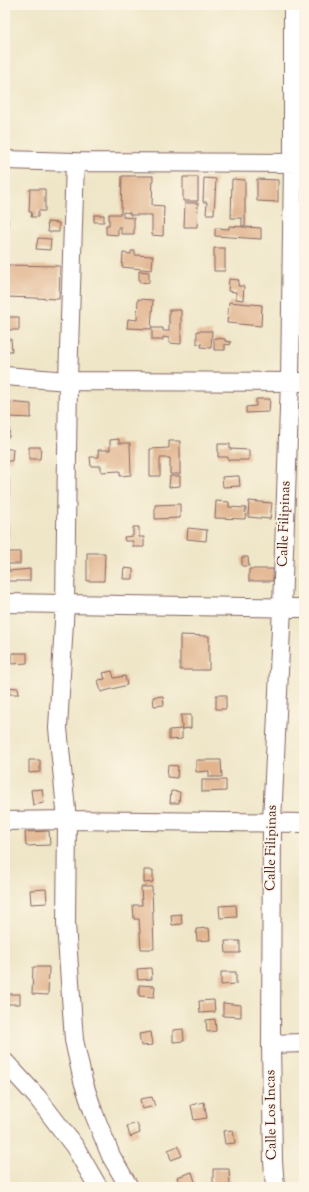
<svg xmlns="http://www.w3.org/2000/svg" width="309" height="1192" font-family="'Sorts Mill Goudy',serif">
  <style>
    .building { fill: #e1b48e }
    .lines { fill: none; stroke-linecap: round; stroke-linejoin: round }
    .street-casing { stroke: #846562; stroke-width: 20 }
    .street { stroke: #fff; stroke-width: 18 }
    .labels { text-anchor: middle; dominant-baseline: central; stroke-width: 3; stroke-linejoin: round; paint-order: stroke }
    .street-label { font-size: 14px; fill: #4a1f2b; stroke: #fcf5e5 }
  </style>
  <rect width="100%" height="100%" fill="#fcf5e5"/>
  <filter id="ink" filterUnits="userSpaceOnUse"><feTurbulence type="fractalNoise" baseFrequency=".025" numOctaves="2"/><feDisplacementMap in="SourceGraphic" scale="8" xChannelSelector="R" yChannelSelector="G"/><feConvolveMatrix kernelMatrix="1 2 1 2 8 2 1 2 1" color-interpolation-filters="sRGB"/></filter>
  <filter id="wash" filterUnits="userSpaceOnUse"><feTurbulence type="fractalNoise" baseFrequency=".012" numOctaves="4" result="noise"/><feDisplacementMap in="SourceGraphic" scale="16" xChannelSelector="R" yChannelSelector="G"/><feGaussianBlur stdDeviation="0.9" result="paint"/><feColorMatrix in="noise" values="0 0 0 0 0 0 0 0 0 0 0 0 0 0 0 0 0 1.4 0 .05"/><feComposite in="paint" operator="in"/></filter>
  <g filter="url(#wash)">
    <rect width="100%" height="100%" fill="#efe6c8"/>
    <g id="blocks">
      <!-- building -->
      <path class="building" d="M122,176H153L152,205L164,206L163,236L152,235V215H130V213L123,212V217L134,218V234H121V227H118V235L106,234V225H109V214H121Z
        M183,177H198V201H183Z
        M204,178L216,179L214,214H206L207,202H203Z
        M232,179L245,180V226H242V218H231Z
        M257,179L278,180V202L257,201Z
        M30,189H45V211H38V217H31L32,212H29Z
        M185,203H198L197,227H184Z
        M94,215H104V222H94Z
        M5,218L8,219V232H5Z
        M47,222L59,223V232H48Z
        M229,226L261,228V239L215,236V228L229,229Z
        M38,238L51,239L50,250L36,249Z
        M214,248H225V271H214Z
        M131,251H135V255L153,256L152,270L122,267L123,253L131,254Z
        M5,265L60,266L59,299L7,297V317H19V330H5Z
        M139,271L149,272V283L139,282Z
        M229,279L239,280L238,286H244L243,300L236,299V292L228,291Z
        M138,299L153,300L151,329L127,328L128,319L137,320Z
        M229,302L262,305L261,326L227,323Z
        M169,310H181V344L169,343V338L163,337V340H152V328H163V331H169Z
        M197,331H212L211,348L201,347L202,344H197Z
        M214,338L225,339V341L231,342L230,345L225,344V350H214Z
        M11,339L12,351H5V340Z
        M256,399H270L269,412L246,413V407L256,406Z
        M5,402L31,404V418L10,417L9,437H5Z
        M119,439V443H130L131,475L120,476V471L101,472V466H91L90,457H99L98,450H110V440Z
        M169,441H180V474H170V458H160V476H150V449L169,448Z
        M218,444H230V449L249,450V460H228V457H218Z
        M29,447H41L40,459H29Z
        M5,449H13L12,461H5Z
        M170,476H180V486L169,487Z
        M236,476H239L240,486L223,487L222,477Z
        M5,479H9V505H5Z
        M216,501L229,502V507L246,508L245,519L215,518Z
        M249,501L272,503L270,519L248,517Z
        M180,504V518L155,519V505Z
        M5,523H9V537H5Z
        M133,527H139V537H144V547H133V541H125L124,537L133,536Z
        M188,528L207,530L206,541L187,539Z
        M5,552H20V564H8L9,571L30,569V581H5Z
        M87,553H105L104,581H87Z
        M242,557H248L249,566H242Z
        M124,568L133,569V579H123Z
        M249,569H273V581H249Z
        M180,635L209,636V670H180Z
        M12,653H27V663L12,664Z
        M112,671L114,678L125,676L127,685L101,692L98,680L105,679L103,673Z
        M5,687L18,688L19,694H5Z
        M216,695H226V709H216Z
        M163,696L164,705L154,706L153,697Z
        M181,715H191V728L182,729V739L169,740V730L182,729Z
        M29,760H40V772L29,773Z
        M196,760H221L222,777H209V771L196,772Z
        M168,765L178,766L177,778L167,777Z
        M202,780H226V791L202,792Z
        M42,789L44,803L33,805L31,790Z
        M171,791L180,792L179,803H170Z
        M49,831L50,845L26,846L25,832Z
        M144,870H153V882L144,883Z
        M141,887H152L154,949H141L139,919H134L133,905H142Z
        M46,889L47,903L31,904L30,890Z
        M236,905L237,917L220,918L219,906Z
        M181,914L182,924L172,925L171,915Z
        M209,928L210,940L197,941L196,929Z
        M225,941H240V953H226Z
        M33,967H49L48,995L32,994Z
        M151,968L152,979L138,980L137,969Z
        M221,972H236V984L221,985Z
        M139,985L155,986L154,997L139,996Z
        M6,994H20V1004H6Z
        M214,1000L215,1012L200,1013L199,1001Z
        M223,1003L241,1005V1017L223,1016Z
        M215,1019L216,1031L207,1032L206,1020Z
        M183,1029L184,1041L173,1042V1030Z
        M151,1032L153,1045L141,1046L139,1034Z
        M152,1097L155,1106L142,1109L140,1099Z
        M204,1102L207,1118L194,1120L191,1105Z
        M137,1123L140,1133L130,1137L127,1126Z
        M233,1130L235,1143L225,1144L223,1131Z
        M178,1146L182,1156L171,1160L168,1150Z
        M213,1169H229L230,1185L213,1186Z
        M192,1172L196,1185L189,1187H180L177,1177Z"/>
    </g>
  </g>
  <g filter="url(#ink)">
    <use href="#blocks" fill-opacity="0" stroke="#846562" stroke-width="1"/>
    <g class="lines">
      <defs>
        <path id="street" d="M5,160L75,162L304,163
          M75,162L68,381L65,604L58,728L67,820L66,924L74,1040L83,1081L94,1114L111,1156L129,1187
          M5,376L68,381L304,382
          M5,603L304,608
          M5,821L67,820L304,823
          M271,1044L304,1043
          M5,1062L37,1097L75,1147L98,1187
          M275,1187L273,1161L271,1044L272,821L282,607L290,381L293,163V5"/>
      </defs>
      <!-- street casing -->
      <use href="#street" class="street-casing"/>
      <!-- street -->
      <use href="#street" class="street"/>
    </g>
  </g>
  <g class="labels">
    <!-- street labels -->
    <g class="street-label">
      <text transform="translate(285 524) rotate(-88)">Calle Filipinas</text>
      <text transform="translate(272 848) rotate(-89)">Calle Filipinas</text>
      <text transform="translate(272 1115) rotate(-91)">Calle Los Incas</text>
    </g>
  </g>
  <!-- margin -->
  <rect width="309" height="1192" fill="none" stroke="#fcf5e5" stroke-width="20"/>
</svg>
